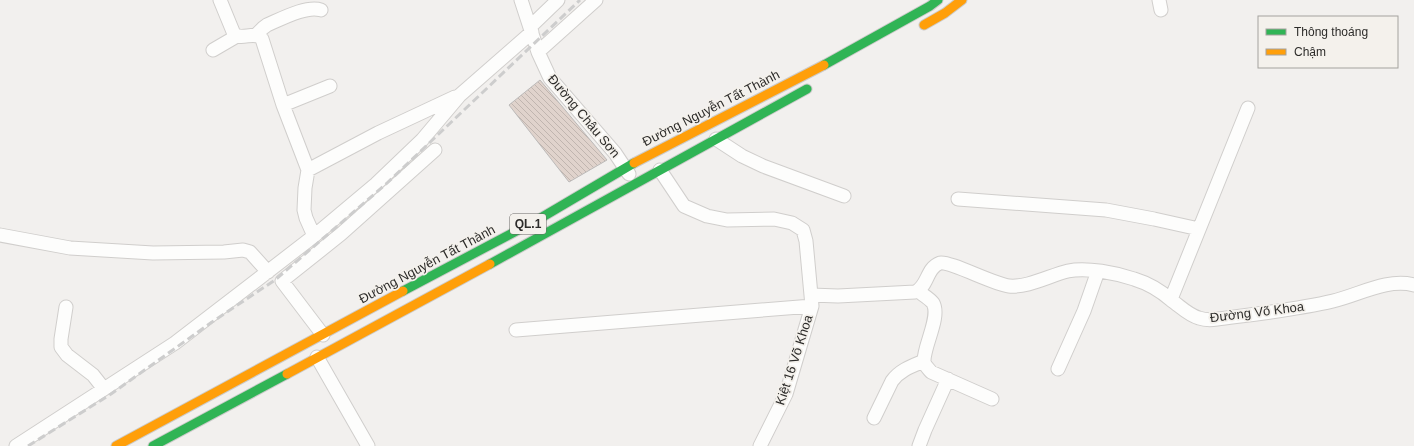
<svg xmlns="http://www.w3.org/2000/svg" width="1414" height="446" font-family="Arial,sans-serif">
  <style>
    .building { fill: url(#building-back-hatch); stroke: #bcbab9 }
    .lines { fill: none; stroke-linecap: round; stroke-linejoin: round }
    .street-casing { stroke: #d0cecc; stroke-width: 15 }
    .fast-casing { stroke: #cccbca; stroke-width: 11 }
    .slow-casing { stroke: #cccbca; stroke-width: 11 }
    .street { stroke: #fdfdfc; stroke-width: 13 }
    .fast { stroke: #30b455; stroke-width: 9 }
    .slow { stroke: #ff9f0a; stroke-width: 9 }
    .rail { stroke: #cdcdcd; stroke-width: 3; stroke-dasharray: 8 4; stroke-linecap: butt }
    .labels { text-anchor: middle; dominant-baseline: central; stroke-width: 3.5; stroke-linejoin: round; paint-order: stroke }
    .shield { fill: #f4f1ec; stroke: #696764; stroke-width: 1 }
    .shield-label { font-size: 12px; font-weight: bold; fill: #2d2c2a }
    .street-label { font-size: 13px; fill: #2d2c2a; stroke: #f4f1ec }
  </style>
  <defs>
    <pattern id="building-back-hatch" width="6" height="6" patternUnits="userSpaceOnUse"><rect width="6" height="6" fill="#e0d3cc"/><path d="M-1 5l2 2M0 0l6 6M5-1l2 2" fill="none" stroke="#c0b5af"/></pattern>
  </defs>
  <rect width="100%" height="100%" fill="#f2f0ee"/>
  <!-- building -->
  <path class="building" d="M540,80L607,160L569,182L509,105Z"/>
  <g class="lines">
    <defs>
      <path id="street" d="M220,0L234,34C242,41 255,30 262,39L283,105L308,170L305,188L304,210L306,218L314,236
        M521,0L538,52L550,78L615,153L629,174
        M1159,0L1161,10
        M530,27L558,0
        M256,35L263,28L267,25C281,19 307,5 321,10
        M213,50L237,36
        M538,52L596,0
        M283,105L330,86
        M716,139L742,156L763,166L844,196
        M308,170L378,133L455,97
        M660,170L684,206L707,216L727,220L774,219L792,223L803,230L806,241L812,306L786,394L760,446
        M958,199L1106,210L1154,219L1199,229
        M0,235L70,248L153,253L224,252L243,250L250,252L268,272
        M918,291C923,295 929,298 933,303C941,317 923,347 924,362C925,366 929,369 931,372L992,399
        M811,295L838,296L915,292C928,287 926,268 940,263C950,261 993,284 1009,286C1027,288 1051,275 1068,271C1087,267 1116,273 1134,279C1147,283 1161,291 1171,300C1180,306 1188,315 1199,318C1205,320 1211,320 1217,319C1256,314 1295,310 1333,301C1359,295 1387,278 1414,285
        M1171,299L1248,108
        M66,307L61,339V347L67,355L93,375L104,389
        M516,330L812,306
        M323,335L282,281L341,234L435,150
        M317,357L368,446
        M1058,369L1084,311L1098,271
        M874,418L892,381C900,370 912,366 924,361
        M16,446L175,343L314,236L376,184L422,140L460,95L532,32
        M919,446L925,430L948,379"/>
      <path id="fast" d="M824,65L930,6L938,0
        M490,264L807,89
        M403,291L539,219L634,163
        M153,446L287,374"/>
      <path id="slow" d="M924,25L945,13L962,0
        M634,163L824,65
        M287,374L490,264
        M116,446L403,291"/>
    </defs>
    <!-- street casing -->
    <use href="#street" class="street-casing"/>
    <!-- fast casing -->
    <use href="#fast" class="fast-casing"/>
    <!-- slow casing -->
    <use href="#slow" class="slow-casing"/>
    <!-- street -->
    <use href="#street" class="street"/>
    <!-- fast -->
    <use href="#fast" class="fast"/>
    <!-- slow -->
    <use href="#slow" class="slow"/>
    <!-- rail -->
    <path class="rail" d="M28,446L111,394L212,322L275,280L386,184L580,0"/>
  </g>
  <g class="labels">
    <!-- shield labels -->
    <rect class="shield" x="510" y="214" width="36" height="20" rx="3"/>
    <g class="shield-label">
      <text x="528" y="224">QL.1</text>
    </g>
    <!-- street labels -->
    <g class="street-label">
      <text transform="translate(711 108) rotate(-27)">Đường Nguyễn Tất Thành</text>
      <text transform="translate(584 116) rotate(50)">Đường Châu Sơn</text>
      <text transform="translate(427 264) rotate(-28)">Đường Nguyễn Tất Thành</text>
      <text transform="translate(1257 312) rotate(-7)">Đường Võ Khoa</text>
      <text transform="translate(794 360) rotate(-72)">Kiệt 16 Võ Khoa</text>
    </g>
  </g>
  <!-- legend -->
  <rect x="1258" y="16" width="140" height="52" fill="#f4f1ec" stroke="#a4a29e"/>
  <rect x="1266" y="29" width="20" height="6" fill="#30b455" stroke="#a4a29e"/>
  <text x="1294" y="36" font-size="12" fill="#2d2c2a">Thông thoáng</text>
  <rect x="1266" y="49" width="20" height="6" fill="#ff9f0a" stroke="#a4a29e"/>
  <text x="1294" y="56" font-size="12" fill="#2d2c2a">Chậm</text>
</svg>
